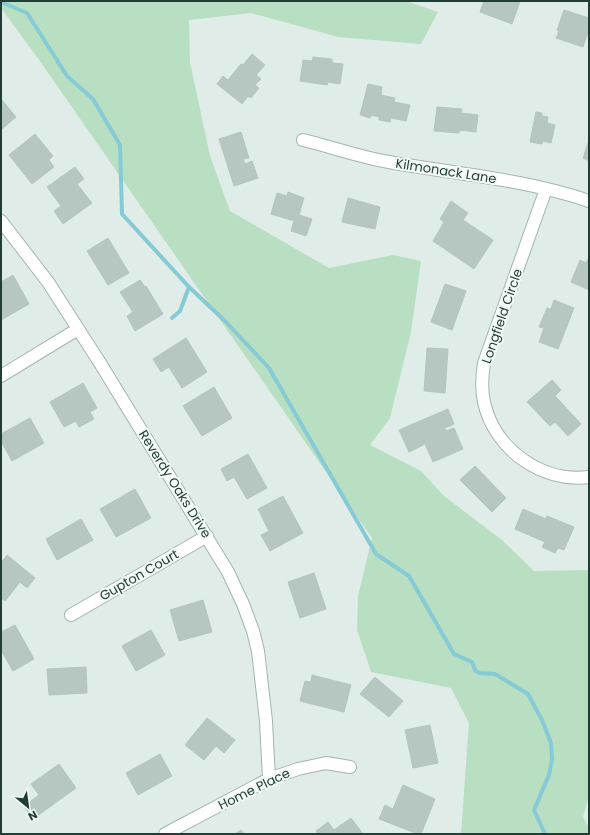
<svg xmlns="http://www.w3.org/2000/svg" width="590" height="835" font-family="Poppins,sans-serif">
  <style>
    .green { fill: #b8dfc2 }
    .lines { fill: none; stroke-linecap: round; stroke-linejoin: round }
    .stream { stroke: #85cad5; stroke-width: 4 }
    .building { fill: #b5c7c0; stroke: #b2c6be }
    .street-casing { stroke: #a3b4ae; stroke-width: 14 }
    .street { stroke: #fff; stroke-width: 12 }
    .labels { text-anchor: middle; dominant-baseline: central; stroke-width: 4; stroke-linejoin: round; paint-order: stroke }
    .street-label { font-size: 13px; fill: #203e35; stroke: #f1f8f5 }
  </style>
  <rect width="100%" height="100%" fill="#e0ece7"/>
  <!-- green -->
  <path class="green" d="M1,1H406L438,12L421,44L338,37L251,13L189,20L190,62L210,156L230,211L329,268L393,255L421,261L411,332L390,418L370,445L421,471L444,496L502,540L534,571L589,570V796L583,817L589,828V834H461L469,723L451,688L371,672L357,630L358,596L372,538L37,57L1,8Z"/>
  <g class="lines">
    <!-- stream -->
    <path class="stream" d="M1,2L27,13L67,76L93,99L120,145L122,214L189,287L224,320L269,368L376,554L409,576L454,654L472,662L475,670L479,673L495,674L528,694L542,720L551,743L552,759L549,775L534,810L545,834
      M172,318L180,311L189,287"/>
  </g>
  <!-- building -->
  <path class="building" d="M484,1H520L512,24L480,12Z
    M564,10L589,18V29L583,47L556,38L559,31L557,30Z
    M252,54L265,65L256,75L261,79L255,85L259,88L251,98L248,96L242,104L217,84L223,76L228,80L241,64L243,65Z
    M313,57L332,59V63L343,64L340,84L328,82L327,85L300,81L303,60L312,61Z
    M368,84L382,87L381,95L395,98L394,102L410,105L406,121L391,118L390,122L379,120V117L371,115L370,118L360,115Z
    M1,99L16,117L1,130Z
    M437,107L462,109L461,113L478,115L476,132L460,130L459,133L434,131Z
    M536,112L542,113V116L548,117L547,123L555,125L551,143L543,141L542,144L530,142Z
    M241,132L249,158L243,159L245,164L252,161L258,178L234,186L219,139Z
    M35,134L53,156L49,160L54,167L32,184L9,155Z
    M589,140V161L583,158Z
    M75,167L84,179L77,184L92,203L63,224L54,211L61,206L47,187Z
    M288,192L304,198L299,215L312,219L306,236L291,231L294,221L271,214L277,193L287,196Z
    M348,198L380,207L375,229L342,222Z
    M451,201L468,213L463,220L493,240L474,269L433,241L444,222L440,219Z
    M108,238L129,273L108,285L87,251Z
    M589,257V290L571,282L580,260L586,263Z
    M13,275L29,304L1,320V282Z
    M140,280L145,287L146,286L163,314L135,331L127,316L133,312L120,292Z
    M445,284L466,291L452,330L431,322Z
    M554,300L574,308L558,349L539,342L544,328L539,327L547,308L551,309Z
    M186,338L207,372L182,388L169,367L161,372L153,359Z
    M427,348L448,349L445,393L424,391Z
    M552,380L561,390L555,396L581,424L568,436L555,422L550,426L527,402Z
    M83,383L97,408L90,412L94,419L79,427L76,421L64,427L50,402Z
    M214,387L232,418L202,436L183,406Z
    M448,409L454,424L445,428L446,431L454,428L463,449L433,462L425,444L409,452L399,430Z
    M30,418L44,443L12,461L1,441V434Z
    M248,454L267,488L247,499L234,477L227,481L221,469Z
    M475,466L506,498L492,512L460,480Z
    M135,489L151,518L116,537L100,509Z
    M283,496L303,533L270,551L261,535L269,531L258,509Z
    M523,509L546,519L547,516L574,527L564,550L558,548L555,553L542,547L545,542L515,529Z
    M81,519L93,540L57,560L46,539Z
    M7,555L35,578L27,588L20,582L5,601L1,598V563Z
    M314,573L326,609L300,618L288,582Z
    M203,600L212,632L179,641L170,610Z
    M15,625L34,659L13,671L1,650V632Z
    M151,630L165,655L136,671L122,646Z
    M86,667L87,693L49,695L47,669Z
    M312,675L351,685L344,712L300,701L305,681L311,682Z
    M375,677L403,701L389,717L360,694Z
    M207,718L235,740L224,753L216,746L204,760L185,745Z
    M430,725L438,763L413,768L405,730Z
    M160,754L172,776L138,795L126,773Z
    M59,764L76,788L33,819L24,806L39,795L31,784Z
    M403,785L435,799L421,834H418L379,819L385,805L393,809Z
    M351,818L363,834H318L316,831L328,822L334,830Z
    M241,830L244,834H235Z"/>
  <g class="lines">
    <defs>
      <path id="street" d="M303,140C332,147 360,157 389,162C456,174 524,179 589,201
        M546,189L484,363C482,376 481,389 484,402C494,449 542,483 589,477
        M1,221L48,282L100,363L228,572L243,604L253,631L258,651L266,721L269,779
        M1,376L78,329
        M71,615L207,536
        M165,834L269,779L298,769L326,763L350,767"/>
    </defs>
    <!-- street casing -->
    <use href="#street" class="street-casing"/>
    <!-- street -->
    <use href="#street" class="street"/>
  </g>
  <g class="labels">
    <!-- street labels -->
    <g class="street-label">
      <text transform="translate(446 171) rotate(9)">Kilmonack Lane</text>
      <text transform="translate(502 316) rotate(-71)">Longfield Circle</text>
      <text transform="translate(175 484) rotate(58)">Reverdy Oaks Drive</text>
      <text transform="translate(139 575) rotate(-30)">Gupton Court</text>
      <text transform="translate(254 789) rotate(-26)">Home Place</text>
    </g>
  </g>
  <!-- border -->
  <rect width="590" height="835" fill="none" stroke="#203e35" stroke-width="4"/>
  <!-- north arrow -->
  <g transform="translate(28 807) rotate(151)" stroke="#f1f8f5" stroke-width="3" paint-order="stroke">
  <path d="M0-3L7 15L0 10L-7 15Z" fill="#203e35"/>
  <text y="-6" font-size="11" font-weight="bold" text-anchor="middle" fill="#203e35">N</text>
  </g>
</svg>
